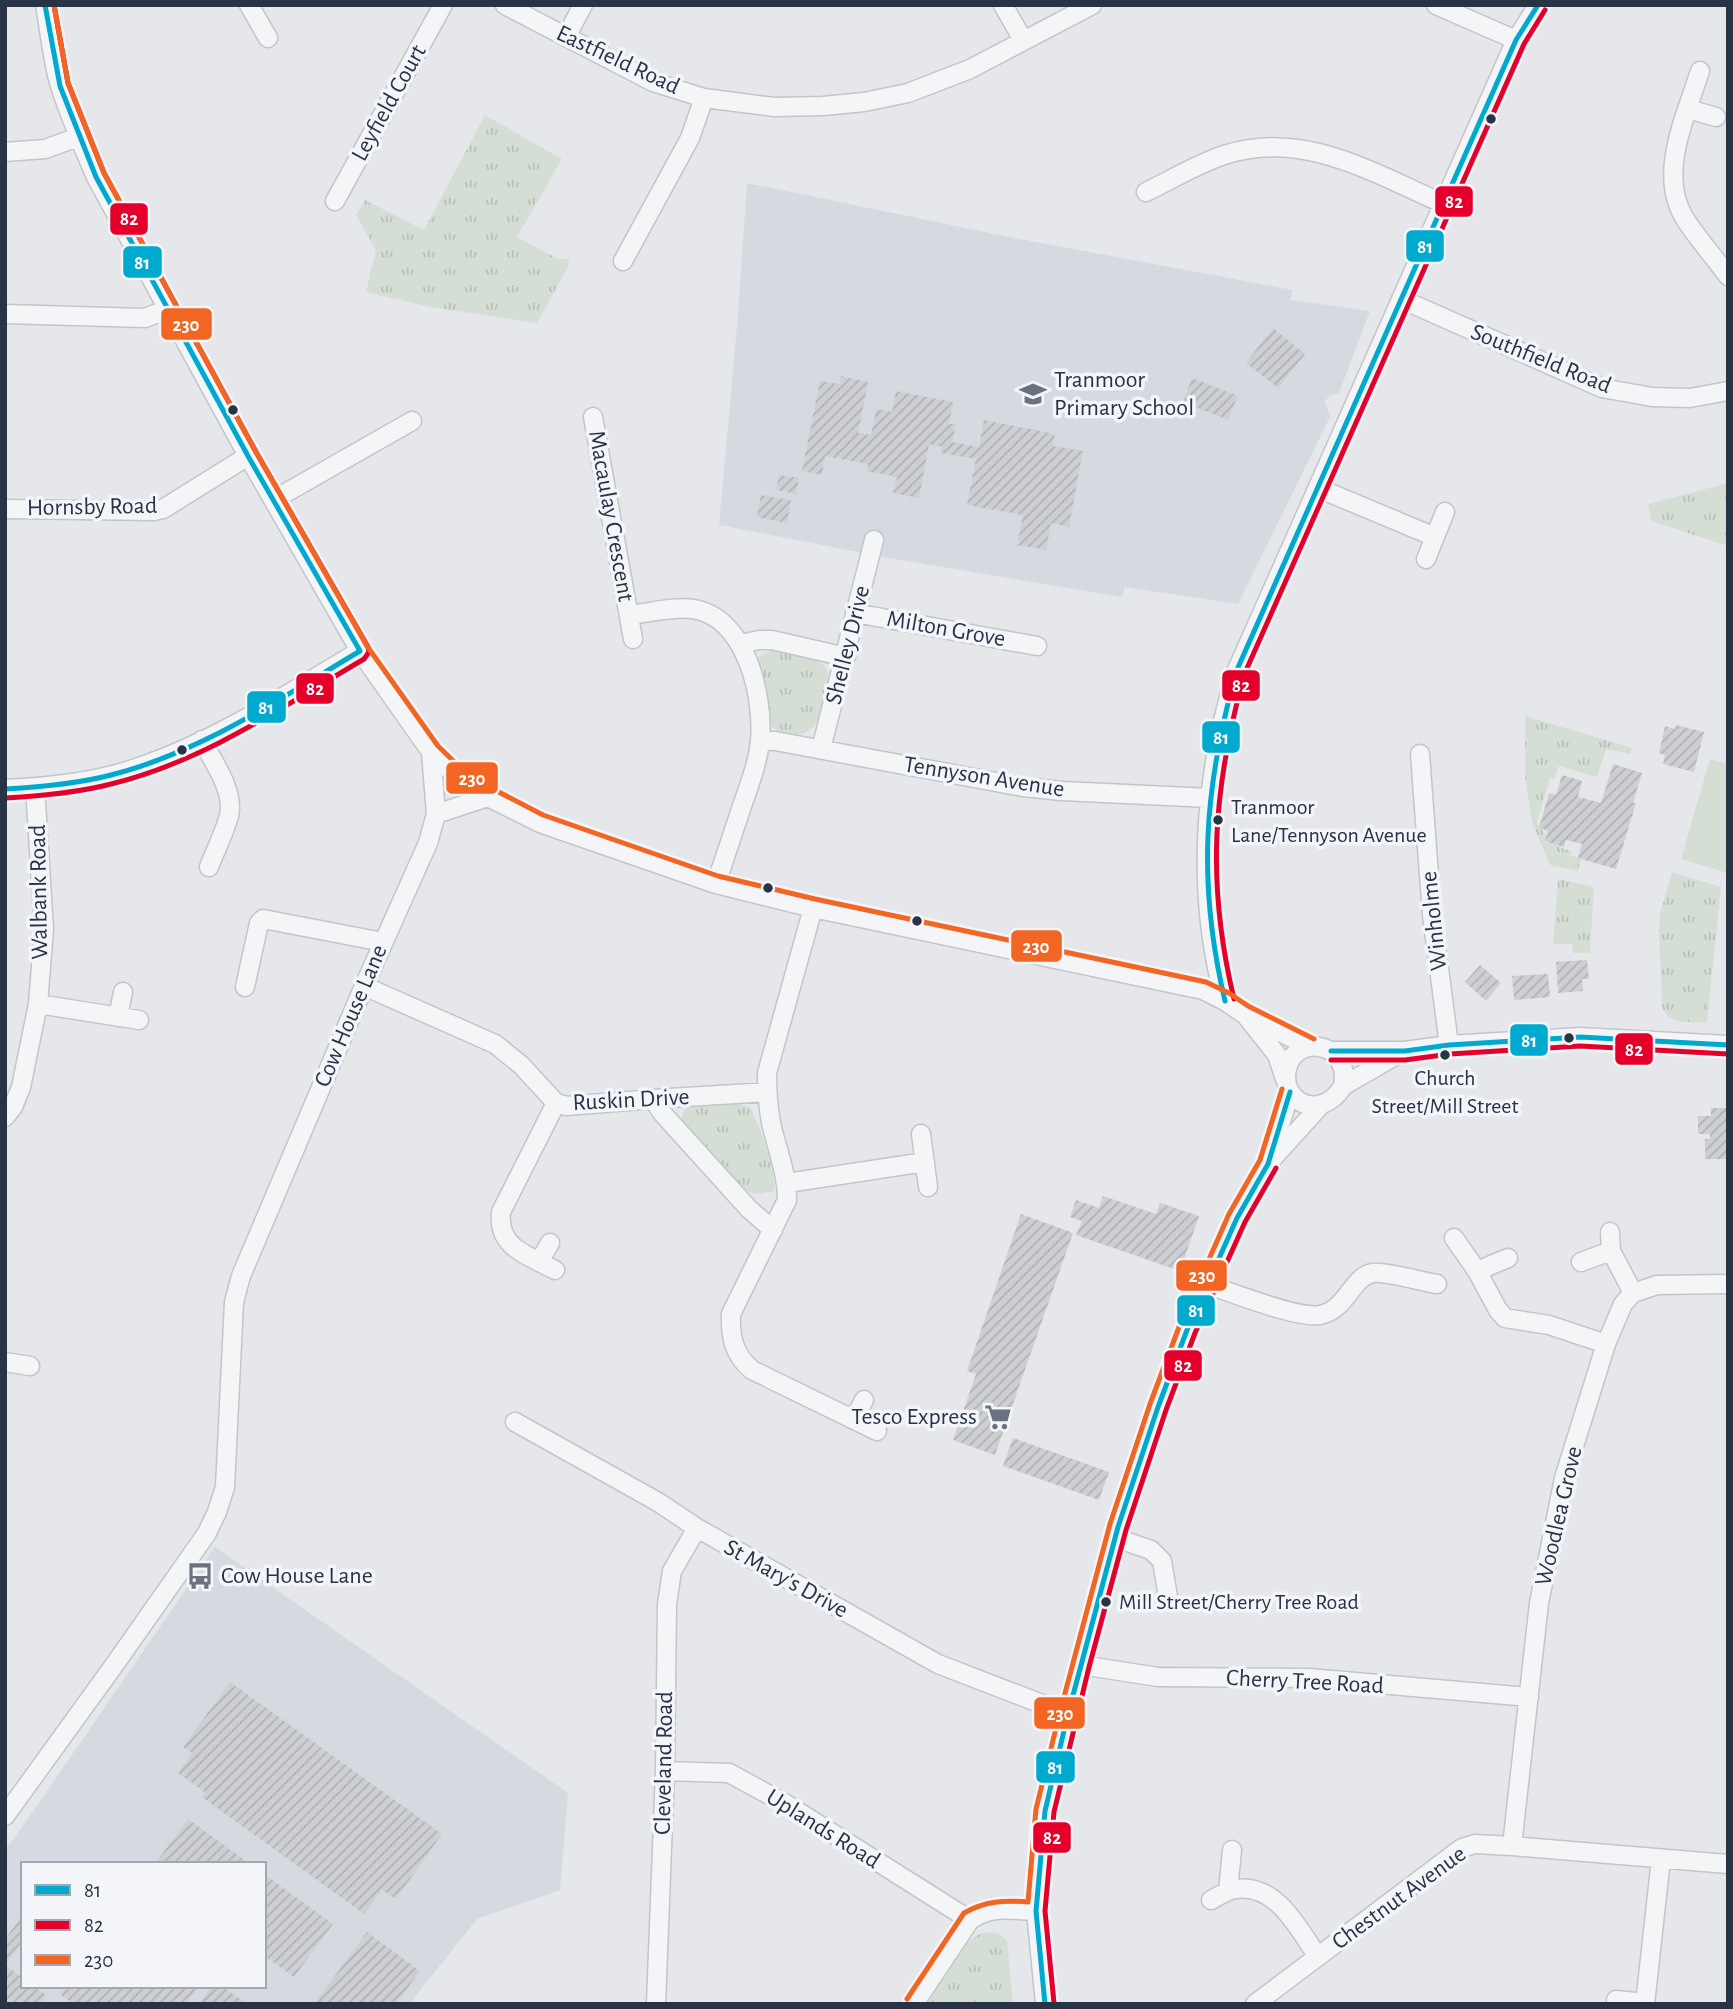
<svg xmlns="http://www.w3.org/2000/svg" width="1733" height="2009" font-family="'Alegreya Sans',sans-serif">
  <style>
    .built { fill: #d5dae0; fill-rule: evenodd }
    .grass { fill: url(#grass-tufts) }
    .garden { fill: #d5ded5 }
    .building { fill: url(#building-hatch) }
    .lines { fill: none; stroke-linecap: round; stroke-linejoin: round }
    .minor-casing { stroke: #c3c5c8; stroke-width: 21 }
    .minor { stroke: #f4f5f7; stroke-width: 18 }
    .bus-1-casing { stroke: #f3f5f9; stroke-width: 10 }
    .bus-2-casing { stroke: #f3f5f9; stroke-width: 10 }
    .bus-3-casing { stroke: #f3f5f9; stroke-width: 10 }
    .bus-1 { stroke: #00a9ce; stroke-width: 5 }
    .bus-2 { stroke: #e4002b; stroke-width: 5 }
    .bus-3 { stroke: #f26522; stroke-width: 5 }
    .bus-dot { fill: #293346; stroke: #f3f5f9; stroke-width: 2.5 }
    .labels { text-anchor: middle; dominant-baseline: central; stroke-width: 7; stroke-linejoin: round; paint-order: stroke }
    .bus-label { font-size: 22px; fill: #293346; stroke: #f3f5f9; text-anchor: start }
    .street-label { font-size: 24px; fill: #293346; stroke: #f3f5f9 }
    .poi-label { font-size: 24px; fill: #293346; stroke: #f3f5f9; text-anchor: start }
    .line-badge { stroke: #f3f5f9; stroke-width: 2.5 }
    .badge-label { font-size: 19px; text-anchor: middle; font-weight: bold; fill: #fff }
  </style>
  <defs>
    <pattern id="grass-tufts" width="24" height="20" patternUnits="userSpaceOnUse" patternTransform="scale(1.75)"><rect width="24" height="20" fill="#d5ded5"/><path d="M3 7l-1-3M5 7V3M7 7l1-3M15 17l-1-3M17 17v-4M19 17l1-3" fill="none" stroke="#b7bfb8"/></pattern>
    <pattern id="building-hatch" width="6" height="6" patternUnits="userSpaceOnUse" patternTransform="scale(1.75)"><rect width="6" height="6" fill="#cdcfd2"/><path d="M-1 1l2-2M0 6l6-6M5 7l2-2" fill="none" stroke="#b0b2b6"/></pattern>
  </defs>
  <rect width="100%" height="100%" fill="#e5e7ea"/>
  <!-- built -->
  <path class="built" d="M747,183L1014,238L1293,290L1290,300L1370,311L1339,393L1330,395L1325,401L1330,417L1238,604L1125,587L1122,597L884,557L719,525L737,326Z
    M215,1547L568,1793L560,1890L477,1919L409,2004H5V1848L14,1839ZM23,1864H264V1986H23Z"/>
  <!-- grass -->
  <path class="grass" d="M485,115L562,159L517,237L558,259H569L568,267L537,323L430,307L366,292L376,250L356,215L365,200L424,230Z
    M1728,483V546L1651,521L1648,504Z
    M772,649C788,653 811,653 823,665C827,669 829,674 829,680C828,690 820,720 814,726C799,741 779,737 767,721L757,658Z
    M1525,716L1632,748L1630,754L1606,749L1597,777L1559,766L1555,778H1550L1537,822L1549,841L1561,844V848L1571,851V856L1581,858L1578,871L1550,865L1532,822L1525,777Z
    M1672,872L1721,887L1707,1023C1689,1021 1668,1026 1662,1006L1659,931L1660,914Z
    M1558,879L1594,887L1590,953H1573L1572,944H1553Z
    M692,1102L735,1103L749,1107C759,1122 777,1174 774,1191L756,1194L747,1191L684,1126C680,1115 683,1109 692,1102Z
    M990,1932L998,1933L1007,1941L1013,2004H925C937,1985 959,1945 978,1935C982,1933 986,1933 990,1932Z"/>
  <!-- garden -->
  <path class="garden" d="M1710,759L1728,764V873L1681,859Z"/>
  <!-- building -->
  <path class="building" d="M1273,328L1305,354L1278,388L1246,363Z
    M841,376L868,382L858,433L871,435L876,409L892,412L896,391L953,402L949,424H956L952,442L979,447L984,420L1055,434L1053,446L1083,451L1069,527L1051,523L1046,550L1017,545L1023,515L967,505L976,459L941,453L942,447L929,444L919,498L893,493L897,477L867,471L868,464L825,456L822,475L802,471L820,381L840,384Z
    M1192,378L1238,396L1228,420L1183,402Z
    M779,475L799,478L796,494L776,490Z
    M761,495L791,500L787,523L757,517Z
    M1676,725L1704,732L1694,772L1663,764L1665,755L1659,753L1665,726L1675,729Z
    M1613,764L1642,773L1633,803H1636L1616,869L1578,858L1582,844L1566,840L1564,847L1545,841L1548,831L1539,828L1549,793L1556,795L1562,775L1582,781L1578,797L1601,803Z
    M1587,960L1589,979H1582L1583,991L1558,993L1556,962Z
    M1480,965L1501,983L1486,1001L1465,982Z
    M1548,974L1550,997L1514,1000L1512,976Z
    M1711,1108H1727L1728,1159H1705V1139H1710V1134H1698V1116H1711Z
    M1103,1196L1156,1214L1160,1203L1199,1216L1180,1271L1076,1235L1082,1221L1070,1217L1076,1200L1099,1208Z
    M1021,1214L1073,1233L995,1455L953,1440L976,1374L967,1371Z
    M1013,1438L1109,1472L1099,1500L1003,1466Z
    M230,1682L442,1834L396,1899L382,1890L364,1914L202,1797L206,1793L178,1773L192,1753L183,1747Z
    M188,1819L250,1864H155Z
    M264,1874L333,1924L294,1977L264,1956L266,1948L264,1947Z
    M23,1915V1941L8,1961L5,1959V1939Z
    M367,1932L420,1971L396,2004H314Z
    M5,1965L23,1978V1986H34L46,1995L40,2004H5Z
    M66,1986H199L186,2004H74L60,1994Z
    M212,1986H222L247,2004H199Z"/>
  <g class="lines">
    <defs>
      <path id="minor" d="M45,5C50,32 52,60 60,86C70,117 83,147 96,177L248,456L360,651L431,752L465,784L488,797L540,823L716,884L813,908L1203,990L1225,1001L1244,1014L1310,1047
        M249,5L268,38
        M505,5L653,82L704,98L774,107L823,106L864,102L908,93L970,69L1092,5
        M1003,5L1023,40
        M1436,5L1516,40
        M566,37L583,5
        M1700,71C1686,116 1657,174 1685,219C1698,239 1714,257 1728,276
        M1688,109L1716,117
        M5,152L45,149L78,137
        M1146,192C1171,180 1197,164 1224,155C1302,129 1373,173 1442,203
        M335,201L443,5
        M623,261L690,138L704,98
        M1401,299L1602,388L1652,397L1690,398L1728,391
        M5,314L145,318L168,309
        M593,417L633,639
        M1318,488L1435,537
        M275,499L412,421
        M5,509L154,511L163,509L248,456
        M1426,559L1445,512
        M855,613L1037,646
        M629,615C649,613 673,606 693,609C746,617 764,696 760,741C758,762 750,783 743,803C734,830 725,857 716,884
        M741,644L759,640H772L846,657
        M202,740C213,762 235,791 229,816C224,834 215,851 209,867
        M760,740L775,741L1023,787L1062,791L1210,798
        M821,749L874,540
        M1420,754L1432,915L1449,1045
        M5,789C51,787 99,782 142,766C220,739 290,692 360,651
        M436,814L488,797
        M813,908L767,1073C767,1090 768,1106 771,1123C777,1149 787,1173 787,1200L731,1314C730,1337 734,1355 752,1370L877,1431
        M364,986L495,1044L521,1065L556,1103L567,1106L653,1099L767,1092
        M245,987L259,923L263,919L383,942
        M1225,1001C1195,893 1204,778 1236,672L1516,40L1538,5
        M38,1004L139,1020
        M118,1017L123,992
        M1247,1017L1277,1055L1285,1079
        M1331,1051H1405L1449,1045L1580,1037L1728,1045
        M1343,1086C1352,1039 1288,1032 1286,1076C1286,1082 1287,1087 1290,1092C1305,1114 1331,1107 1343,1086L1402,1052
        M653,1099L663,1114L749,1209L773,1230
        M5,1117L13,1107L21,1087L38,1004L44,929L35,787
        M921,1134L928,1187
        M1272,1159L1321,1105
        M787,1183L925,1162
        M1610,1232L1611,1251L1633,1293
        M1454,1238L1477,1271L1498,1310L1505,1318L1549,1325L1606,1344
        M539,1262L550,1243
        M1581,1262L1611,1251
        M555,1270C528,1255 497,1248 501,1212L556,1103
        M1477,1271L1508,1258
        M1206,1284C1230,1292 1298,1319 1320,1315C1347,1310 1352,1276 1373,1273C1384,1271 1424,1282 1437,1284
        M5,1362L30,1366
        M854,1420L864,1400
        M515,1422L658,1502L697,1528L938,1664L1068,1714
        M1116,1538L1151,1550L1162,1561L1168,1597
        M1081,1665L1158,1677L1309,1678L1529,1697
        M665,1771L729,1773L786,1804L970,1920
        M5,1816L115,1664L207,1533L217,1512L225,1487L234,1302L241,1276L364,986L428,843L436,814L431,752
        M1512,1846L1539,1603L1564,1478L1606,1344L1623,1304L1633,1293L1657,1285L1728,1284
        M1228,1891L1232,1850
        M1211,1900C1219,1896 1227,1890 1236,1889C1277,1883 1299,1930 1318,1957
        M1616,2000L1645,2003
        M656,2004L665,1771L667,1604L672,1571L697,1528
        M914,2004L970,1920C992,1905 1010,1910 1036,1911
        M1045,2004L1036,1911L1045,1811L1068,1714L1118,1527L1158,1407L1187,1330L1237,1218L1268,1164L1290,1092
        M1255,2004L1462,1848L1475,1844L1512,1846L1728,1864
        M1645,2004L1661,1859"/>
    </defs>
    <!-- minor casing -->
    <use href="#minor" class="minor-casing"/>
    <!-- minor -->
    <use href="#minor" class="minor"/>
    <defs>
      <path id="bus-1" d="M5,789C41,787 77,784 111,775C202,752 281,698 360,651L248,456L96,177L60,86L45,5
        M1225,1001C1197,882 1204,789 1236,672L1516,40L1538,5
        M1331,1051H1405L1449,1045L1580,1037L1728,1045
        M1045,2004L1036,1911L1045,1811L1068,1714L1118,1527L1158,1407L1187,1330L1237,1218L1268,1164L1290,1092"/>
      <path id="bus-2" d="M5,798C41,796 77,793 111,784C203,762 284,706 364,659L369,652L368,647L256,452L104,173L68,83L54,5
        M1234,999C1206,882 1213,790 1244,675L1524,44L1545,10
        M1331,1060H1405L1450,1054L1580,1046L1728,1054
        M1054,2003L1045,1911L1054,1812L1089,1667L1126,1530L1166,1410L1195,1333L1245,1222L1276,1168"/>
      <path id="bus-3" d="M54,5L68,83L104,173L256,452L367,646L438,746L470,777L543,815L718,876L815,899L1206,982L1229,993L1248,1006L1314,1039
        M907,1999L964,1913C985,1901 1004,1900 1028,1902L1036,1809L1060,1712L1110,1524L1150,1404L1179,1327L1229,1214L1260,1160L1282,1089"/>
    </defs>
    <!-- bus-1 casing -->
    <use href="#bus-1" class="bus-1-casing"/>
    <!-- bus-2 casing -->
    <use href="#bus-2" class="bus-2-casing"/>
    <!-- bus-3 casing -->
    <use href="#bus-3" class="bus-3-casing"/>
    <!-- bus-1 -->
    <use href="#bus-1" class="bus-1"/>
    <!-- bus-2 -->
    <use href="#bus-2" class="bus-2"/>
    <!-- bus-3 -->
    <use href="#bus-3" class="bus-3"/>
  </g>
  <!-- icons -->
  <defs>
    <symbol id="school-bare" viewBox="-9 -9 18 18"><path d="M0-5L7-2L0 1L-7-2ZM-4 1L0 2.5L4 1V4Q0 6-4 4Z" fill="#6b727f" stroke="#f3f5f9" stroke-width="2.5" paint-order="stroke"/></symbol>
    <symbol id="supermarket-bare" viewBox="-9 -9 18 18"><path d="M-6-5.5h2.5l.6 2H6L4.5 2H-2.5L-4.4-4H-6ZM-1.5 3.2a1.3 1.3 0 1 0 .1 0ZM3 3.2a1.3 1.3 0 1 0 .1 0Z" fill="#6b727f" stroke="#f3f5f9" stroke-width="2.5" paint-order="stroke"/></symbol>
    <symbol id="bus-bare" viewBox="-9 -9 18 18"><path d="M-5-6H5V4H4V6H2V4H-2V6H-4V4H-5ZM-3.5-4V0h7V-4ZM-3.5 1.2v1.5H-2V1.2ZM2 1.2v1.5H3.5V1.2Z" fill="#6b727f" stroke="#f3f5f9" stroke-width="2.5" paint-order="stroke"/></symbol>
  </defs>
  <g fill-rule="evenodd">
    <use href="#school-bare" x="1014" y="375" width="38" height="38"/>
    <use href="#supermarket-bare" x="979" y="1398" width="38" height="38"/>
    <use href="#bus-bare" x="181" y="1557" width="38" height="38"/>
  </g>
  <!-- markers -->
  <g class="bus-dot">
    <circle cx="1491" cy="119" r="6"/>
    <circle cx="233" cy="410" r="6"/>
    <circle cx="182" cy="750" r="6"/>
    <circle cx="1218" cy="820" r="6"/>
    <circle cx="768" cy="888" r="6"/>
    <circle cx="917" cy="921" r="6"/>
    <circle cx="1569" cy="1038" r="6"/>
    <circle cx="1445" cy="1055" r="6"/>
    <circle cx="1106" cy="1602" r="6"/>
  </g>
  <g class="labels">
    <!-- bus labels -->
    <g class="bus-label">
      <text x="1231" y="807">Tranmoor<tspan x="1231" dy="28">Lane/Tennyson Avenue</tspan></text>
      <text x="1445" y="1078" text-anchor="middle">Church<tspan x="1445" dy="28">Street/Mill Street</tspan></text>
      <text x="1119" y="1602">Mill Street/Cherry Tree Road</text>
    </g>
    <!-- street labels -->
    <g class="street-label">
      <text transform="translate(618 60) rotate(25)">Eastfield Road</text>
      <text transform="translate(389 103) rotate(-61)">Leyfield Court</text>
      <text transform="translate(1541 359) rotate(22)">Southfield Road</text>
      <text transform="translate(92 507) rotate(-1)">Hornsby Road</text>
      <text transform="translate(611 516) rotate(80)">Macaulay Crescent</text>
      <text transform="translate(946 629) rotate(10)">Milton Grove</text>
      <text transform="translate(848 645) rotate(-76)">Shelley Drive</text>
      <text transform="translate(984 777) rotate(9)">Tennyson Avenue</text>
      <text transform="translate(39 892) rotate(-91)">Walbank Road</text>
      <text transform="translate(1434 921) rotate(-96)">Winholme</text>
      <text transform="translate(351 1016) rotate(-67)">Cow House Lane</text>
      <text transform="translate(631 1100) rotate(-3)">Ruskin Drive</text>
      <text transform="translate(1559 1516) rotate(-77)">Woodlea Grove</text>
      <text transform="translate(786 1579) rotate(29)">St Mary's Drive</text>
      <text transform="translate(1305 1682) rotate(3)">Cherry Tree Road</text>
      <text transform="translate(664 1763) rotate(-89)">Cleveland Road</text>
      <text transform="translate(823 1829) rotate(32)">Uplands Road</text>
      <text transform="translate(1399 1898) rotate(-36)">Chestnut Avenue</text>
    </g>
    <!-- poi labels -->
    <g class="poi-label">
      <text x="1054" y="380">Tranmoor<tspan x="1054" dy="28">Primary School</tspan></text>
      <text x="977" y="1417" text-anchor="end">Tesco Express</text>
      <text x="221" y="1576">Cow House Lane</text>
    </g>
  </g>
  <g class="line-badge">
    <rect x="1434" y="185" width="40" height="33" rx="7" fill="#e4002b"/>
    <rect x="109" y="202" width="40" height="34" rx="7" fill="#e4002b"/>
    <rect x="1405" y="229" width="40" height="34" rx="7" fill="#00a9ce"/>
    <rect x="122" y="245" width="41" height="34" rx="7" fill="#00a9ce"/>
    <rect x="160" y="307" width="53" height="34" rx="7" fill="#f26522"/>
    <rect x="1221" y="669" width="40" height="33" rx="7" fill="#e4002b"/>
    <rect x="295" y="672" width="40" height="33" rx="7" fill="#e4002b"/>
    <rect x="246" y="690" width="41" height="34" rx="7" fill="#00a9ce"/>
    <rect x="1201" y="720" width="40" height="34" rx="7" fill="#00a9ce"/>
    <rect x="445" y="761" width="54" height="34" rx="7" fill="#f26522"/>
    <rect x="1010" y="929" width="53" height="34" rx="7" fill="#f26522"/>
    <rect x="1509" y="1023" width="40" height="34" rx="7" fill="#00a9ce"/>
    <rect x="1614" y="1032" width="40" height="34" rx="7" fill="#e4002b"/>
    <rect x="1175" y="1259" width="53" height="33" rx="7" fill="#f26522"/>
    <rect x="1176" y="1294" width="40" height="33" rx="7" fill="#00a9ce"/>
    <rect x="1163" y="1349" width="40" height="33" rx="7" fill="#e4002b"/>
    <rect x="1033" y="1696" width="53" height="34" rx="7" fill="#f26522"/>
    <rect x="1035" y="1750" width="41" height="34" rx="7" fill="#00a9ce"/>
    <rect x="1032" y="1821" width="40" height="33" rx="7" fill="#e4002b"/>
  </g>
  <g class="badge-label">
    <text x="1454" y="208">82</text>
    <text x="129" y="225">82</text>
    <text x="1425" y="253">81</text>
    <text x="142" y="269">81</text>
    <text x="186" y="331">230</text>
    <text x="1241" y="692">82</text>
    <text x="315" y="695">82</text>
    <text x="266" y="714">81</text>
    <text x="1221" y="744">81</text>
    <text x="472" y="785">230</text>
    <text x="1036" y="953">230</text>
    <text x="1529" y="1047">81</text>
    <text x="1634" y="1056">82</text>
    <text x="1202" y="1282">230</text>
    <text x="1196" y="1317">81</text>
    <text x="1183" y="1372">82</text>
    <text x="1060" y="1720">230</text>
    <text x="1055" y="1774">81</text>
    <text x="1052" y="1844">82</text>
  </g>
  <!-- border -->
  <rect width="1733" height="2009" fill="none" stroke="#293346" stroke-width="14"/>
  <!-- legend -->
  <rect x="21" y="1862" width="245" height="126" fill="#f3f5f9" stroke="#a2a7b1" stroke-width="2"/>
  <rect x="35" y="1885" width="35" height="10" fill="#00a9ce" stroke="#a2a7b1" stroke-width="2"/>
  <text x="84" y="1897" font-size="21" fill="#293346">81</text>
  <rect x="35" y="1920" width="35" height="10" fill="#e4002b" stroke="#a2a7b1" stroke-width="2"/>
  <text x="84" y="1932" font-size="21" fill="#293346">82</text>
  <rect x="35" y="1955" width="35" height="10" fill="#f26522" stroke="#a2a7b1" stroke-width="2"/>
  <text x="84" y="1967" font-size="21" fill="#293346">230</text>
</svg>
